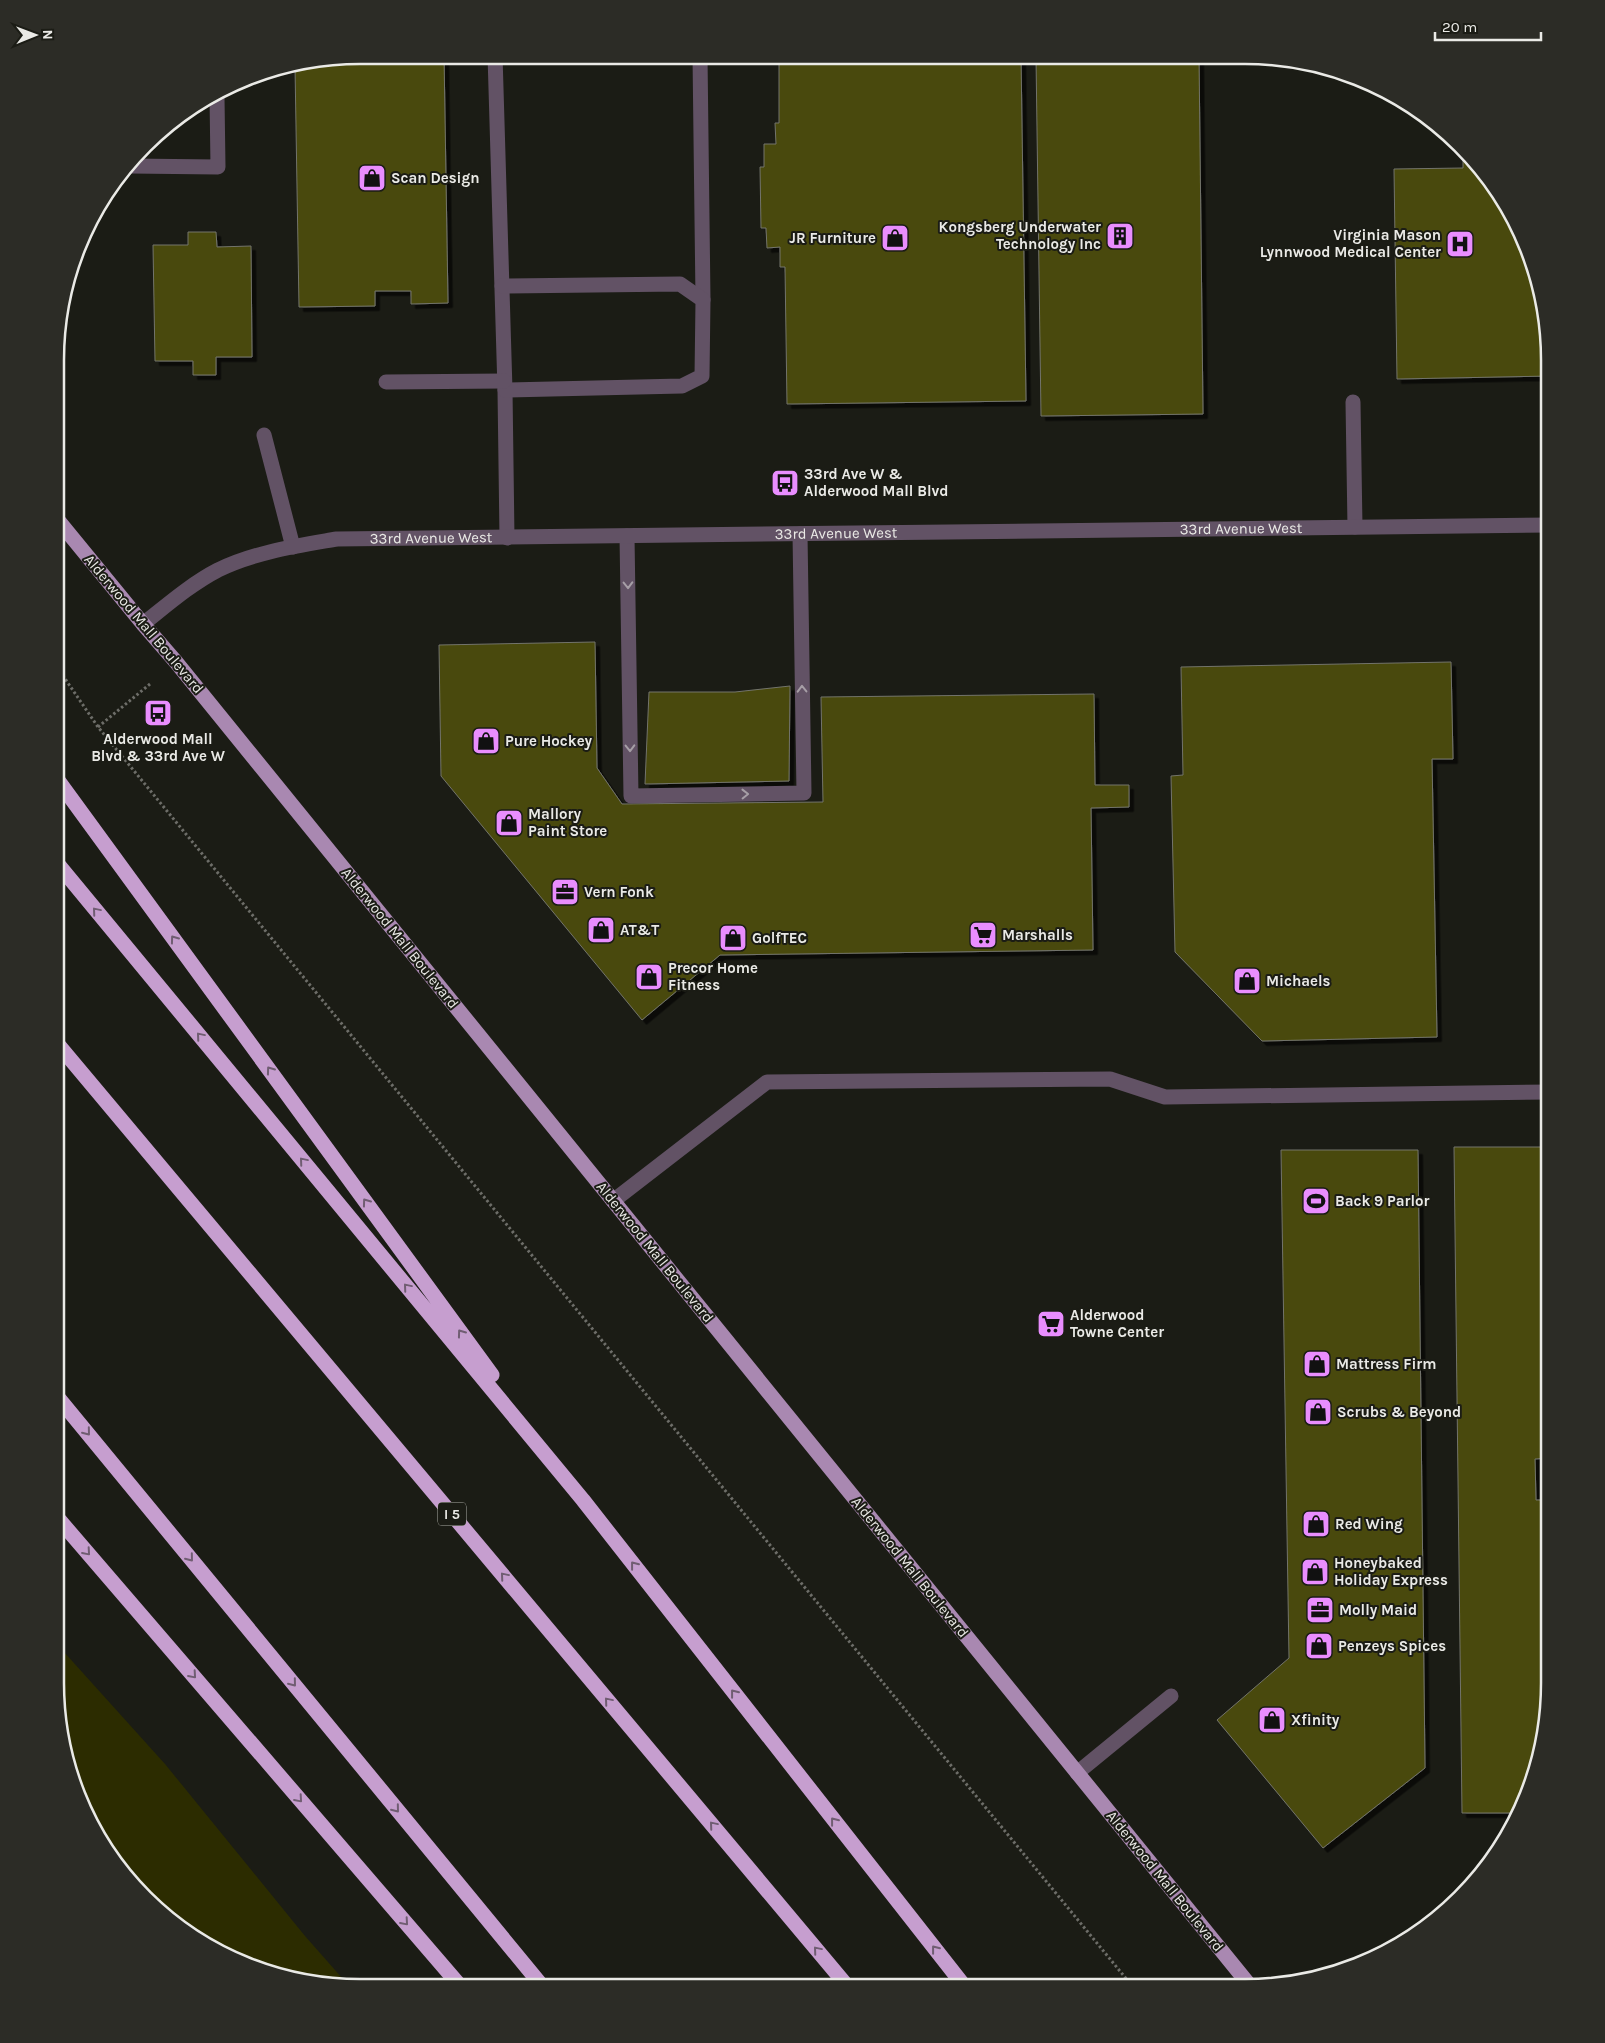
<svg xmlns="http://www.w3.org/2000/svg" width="1605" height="2043" font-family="Karla,sans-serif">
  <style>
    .green { fill: #2c2c00 }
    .building { fill: #4a4a09; stroke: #73746c; filter: url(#shadow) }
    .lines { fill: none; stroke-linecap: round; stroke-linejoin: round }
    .path { stroke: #6d6d68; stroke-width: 3; stroke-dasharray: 2.5 2.5; stroke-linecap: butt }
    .minor { stroke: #625265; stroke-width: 15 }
    .major { stroke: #a988b1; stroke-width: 15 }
    .highway { stroke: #c69ecf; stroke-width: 15 }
    .oneway { stroke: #a69ea6 }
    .oneway2 { stroke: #705d72 }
    .labels { text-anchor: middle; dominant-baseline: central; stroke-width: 4; stroke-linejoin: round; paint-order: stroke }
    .shield { fill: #1b1c15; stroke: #acaca7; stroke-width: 1 }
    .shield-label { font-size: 14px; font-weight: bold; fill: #eaeae6 }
    .poi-label { font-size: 15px; font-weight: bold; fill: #eaeae6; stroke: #1b1c15; text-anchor: start }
    .street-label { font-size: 15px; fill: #eaeae6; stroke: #1b1c15 }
    .rim { fill: none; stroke: #eaeae6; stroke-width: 2.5 }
  </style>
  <defs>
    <filter id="shadow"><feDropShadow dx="4.5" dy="4.5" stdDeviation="0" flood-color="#0009"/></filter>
  </defs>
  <rect width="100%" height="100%" fill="#1b1c15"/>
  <!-- green -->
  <path class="green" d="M55,1642L165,1764L305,1936L350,1987H339L262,1972L190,1937L131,1885L96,1836L65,1762L55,1684Z"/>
  <!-- building -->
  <path class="building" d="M359,55H444L448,303L411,304V291H375V306L299,307L295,66Z
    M779,56L1021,57L1026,401L787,404L785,267H780V247L767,248L766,228H761L760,167H764V144H776L775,123H779Z
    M1036,57H1199L1203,414L1041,416Z
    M1463,149L1474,158L1509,207L1540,280L1550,359V376L1397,379L1394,169L1463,168Z
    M188,232H216L217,247L251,246L252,357H216V375H193V361H155L153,245H188Z
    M595,642L597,768L622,804L823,802L821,697L1094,694L1095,785H1129V807L1091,808L1093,950L720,955L642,1020L441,776L439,645Z
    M1451,662L1453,759H1432L1437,1037L1262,1041L1175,952L1171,776L1183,775L1181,667Z
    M790,686L789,781L645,784L649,692H735Z
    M1454,1147H1547L1549,1458L1535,1459L1536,1500H1549V1703L1534,1781L1520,1813H1462Z
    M1281,1150H1418L1425,1768L1323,1848L1217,1720L1289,1658Z"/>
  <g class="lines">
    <!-- path -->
    <path class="path" d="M57,667L98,727L1133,1987
      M98,727L150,684"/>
    <!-- minor -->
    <g class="minor">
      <path d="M495,55L505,390L507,538"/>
      <path d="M700,56L703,300"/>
      <path d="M130,166L218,167L217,97"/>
      <path d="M502,286L680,284L703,300L702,376L682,386L505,390"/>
      <path d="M386,382L504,381"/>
      <path d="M1353,402L1355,527"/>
      <path d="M264,435L293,547"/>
      <path d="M627,536L631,796L804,793L800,534"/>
      <path id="s1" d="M143,624C167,605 191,584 218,570C255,552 297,546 337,539L1550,525"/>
      <path d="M613,1201L767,1082L1110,1079L1165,1097L1550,1092"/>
      <path d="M1077,1773L1171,1696"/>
    </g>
    <!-- major -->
    <path class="major" d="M57,519L143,624L176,662L1251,1987"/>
    <!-- highway -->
    <path class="highway" d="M57,779L492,1375
      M57,863L583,1500L965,1987
      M56,1042L848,1987
      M56,1395L543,1987
      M55,1515L461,1987"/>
  </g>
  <!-- one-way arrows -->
  <defs><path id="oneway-chevron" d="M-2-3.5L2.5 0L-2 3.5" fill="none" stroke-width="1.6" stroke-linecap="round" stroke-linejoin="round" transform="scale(1.25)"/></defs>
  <g class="oneway">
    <use href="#oneway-chevron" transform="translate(628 585) rotate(89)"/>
    <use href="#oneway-chevron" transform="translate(802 689) rotate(-91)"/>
    <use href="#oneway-chevron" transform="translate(630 748) rotate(89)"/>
    <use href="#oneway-chevron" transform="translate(745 794) rotate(-1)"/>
  </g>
  <g class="oneway2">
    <use href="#oneway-chevron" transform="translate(96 911) rotate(-130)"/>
    <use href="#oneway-chevron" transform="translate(174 939) rotate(-126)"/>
    <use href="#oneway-chevron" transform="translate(200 1036) rotate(-130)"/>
    <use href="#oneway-chevron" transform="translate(270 1070) rotate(-126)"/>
    <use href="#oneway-chevron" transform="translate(303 1161) rotate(-130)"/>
    <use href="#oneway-chevron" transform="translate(366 1202) rotate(-126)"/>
    <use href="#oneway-chevron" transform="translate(407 1287) rotate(-130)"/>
    <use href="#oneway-chevron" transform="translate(461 1333) rotate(-126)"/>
    <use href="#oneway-chevron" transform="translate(87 1432) rotate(51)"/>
    <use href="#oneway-chevron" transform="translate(87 1552) rotate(49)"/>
    <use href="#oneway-chevron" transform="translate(190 1558) rotate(51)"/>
    <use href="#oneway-chevron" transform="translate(634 1565) rotate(-128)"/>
    <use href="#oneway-chevron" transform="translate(504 1576) rotate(-130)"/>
    <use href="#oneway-chevron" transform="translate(193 1675) rotate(49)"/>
    <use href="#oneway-chevron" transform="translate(293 1683) rotate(51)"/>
    <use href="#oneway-chevron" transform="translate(734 1693) rotate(-128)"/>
    <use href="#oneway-chevron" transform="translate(608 1701) rotate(-130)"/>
    <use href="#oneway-chevron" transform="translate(299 1799) rotate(49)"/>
    <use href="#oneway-chevron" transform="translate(396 1809) rotate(51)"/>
    <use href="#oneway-chevron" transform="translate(834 1821) rotate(-128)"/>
    <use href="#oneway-chevron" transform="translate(713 1825) rotate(-130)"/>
    <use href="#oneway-chevron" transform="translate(405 1922) rotate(49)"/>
    <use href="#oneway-chevron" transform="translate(935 1949) rotate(-128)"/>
    <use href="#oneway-chevron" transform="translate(817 1950) rotate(-130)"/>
  </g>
  <!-- icons -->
  <defs>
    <symbol id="shop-square" viewBox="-11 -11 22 22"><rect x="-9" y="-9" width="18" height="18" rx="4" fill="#e98dfe" stroke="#1b1c15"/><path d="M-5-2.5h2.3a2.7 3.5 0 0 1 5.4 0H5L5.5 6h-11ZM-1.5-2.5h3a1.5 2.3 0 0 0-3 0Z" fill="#111"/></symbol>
    <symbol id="building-square" viewBox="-11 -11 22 22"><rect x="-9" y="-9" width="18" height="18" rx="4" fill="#e98dfe" stroke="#1b1c15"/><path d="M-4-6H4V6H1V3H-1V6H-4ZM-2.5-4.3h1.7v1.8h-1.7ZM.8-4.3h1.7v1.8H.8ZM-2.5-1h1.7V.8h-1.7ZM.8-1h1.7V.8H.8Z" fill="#111"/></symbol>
    <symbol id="hospital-square" viewBox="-11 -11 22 22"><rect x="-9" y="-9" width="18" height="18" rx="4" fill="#e98dfe" stroke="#1b1c15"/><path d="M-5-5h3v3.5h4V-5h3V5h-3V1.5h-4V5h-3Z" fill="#111"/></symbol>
    <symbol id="bus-square" viewBox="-11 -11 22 22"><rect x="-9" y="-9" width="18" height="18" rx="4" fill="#e98dfe" stroke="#1b1c15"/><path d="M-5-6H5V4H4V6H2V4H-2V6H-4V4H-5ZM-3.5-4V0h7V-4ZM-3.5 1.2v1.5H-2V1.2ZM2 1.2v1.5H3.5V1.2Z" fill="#111"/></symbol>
    <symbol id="office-square" viewBox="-11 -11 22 22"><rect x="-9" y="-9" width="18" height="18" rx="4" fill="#e98dfe" stroke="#1b1c15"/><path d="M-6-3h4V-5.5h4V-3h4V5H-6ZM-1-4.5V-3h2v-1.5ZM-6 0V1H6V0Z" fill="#111"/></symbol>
    <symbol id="supermarket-square" viewBox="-11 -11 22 22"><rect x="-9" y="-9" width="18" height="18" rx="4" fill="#e98dfe" stroke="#1b1c15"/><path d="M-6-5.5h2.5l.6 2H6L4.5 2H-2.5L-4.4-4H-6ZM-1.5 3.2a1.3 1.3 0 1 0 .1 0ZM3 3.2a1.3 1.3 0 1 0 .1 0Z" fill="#111"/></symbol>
    <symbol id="stadium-square" viewBox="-11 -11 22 22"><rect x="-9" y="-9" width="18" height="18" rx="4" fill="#e98dfe" stroke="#1b1c15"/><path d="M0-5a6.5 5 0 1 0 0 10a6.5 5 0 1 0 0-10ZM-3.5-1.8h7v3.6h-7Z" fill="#111"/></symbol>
  </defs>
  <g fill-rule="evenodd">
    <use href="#shop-square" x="356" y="162" width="32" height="32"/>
    <use href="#building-square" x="1104" y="220" width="32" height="32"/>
    <use href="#shop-square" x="879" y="222" width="32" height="32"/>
    <use href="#hospital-square" x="1444" y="228" width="32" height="32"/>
    <use href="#bus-square" x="769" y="467" width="32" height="32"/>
    <use href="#bus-square" x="142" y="697" width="32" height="32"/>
    <use href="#shop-square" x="470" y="725" width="32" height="32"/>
    <use href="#shop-square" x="493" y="807" width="32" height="32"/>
    <use href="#office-square" x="549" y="876" width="32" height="32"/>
    <use href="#shop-square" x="585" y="914" width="32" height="32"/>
    <use href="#supermarket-square" x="967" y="919" width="32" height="32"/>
    <use href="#shop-square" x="717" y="922" width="32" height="32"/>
    <use href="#shop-square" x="633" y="961" width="32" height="32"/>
    <use href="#shop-square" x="1231" y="965" width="32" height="32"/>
    <use href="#stadium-square" x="1300" y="1185" width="32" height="32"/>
    <use href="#supermarket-square" x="1035" y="1308" width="32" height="32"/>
    <use href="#shop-square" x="1301" y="1348" width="32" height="32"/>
    <use href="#shop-square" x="1302" y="1396" width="32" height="32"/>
    <use href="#shop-square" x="1300" y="1508" width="32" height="32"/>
    <use href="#shop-square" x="1299" y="1556" width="32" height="32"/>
    <use href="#office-square" x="1304" y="1594" width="32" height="32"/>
    <use href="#shop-square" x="1303" y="1630" width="32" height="32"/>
    <use href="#shop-square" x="1256" y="1704" width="32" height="32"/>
  </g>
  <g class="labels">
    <!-- shield labels -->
    <rect class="shield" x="438" y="1502.5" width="28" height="23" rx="4"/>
    <g class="shield-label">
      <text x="452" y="1514">I 5</text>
    </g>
    <!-- poi labels -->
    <g class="poi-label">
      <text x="391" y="178">Scan Design</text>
      <text x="1101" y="227" text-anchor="end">Kongsberg Underwater<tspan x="1101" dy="17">Technology Inc</tspan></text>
      <text x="1441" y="235" text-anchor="end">Virginia Mason<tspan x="1441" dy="17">Lynnwood Medical Center</tspan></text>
      <text x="876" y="238" text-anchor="end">JR Furniture</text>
      <text x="804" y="474">33rd Ave W &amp;<tspan x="804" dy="17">Alderwood Mall Blvd</tspan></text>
      <text x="158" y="739" text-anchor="middle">Alderwood Mall<tspan x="158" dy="17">Blvd &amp; 33rd Ave W</tspan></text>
      <text x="505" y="741">Pure Hockey</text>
      <text x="528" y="814">Mallory<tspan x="528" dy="17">Paint Store</tspan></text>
      <text x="584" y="892">Vern Fonk</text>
      <text x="620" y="930">AT&amp;T</text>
      <text x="1002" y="935">Marshalls</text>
      <text x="752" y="938">GolfTEC</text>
      <text x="668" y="968">Precor Home<tspan x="668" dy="17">Fitness</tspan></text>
      <text x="1266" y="981">Michaels</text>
      <text x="1335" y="1201">Back 9 Parlor</text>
      <text x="1070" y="1315">Alderwood<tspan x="1070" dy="17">Towne Center</tspan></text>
      <text x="1336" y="1364">Mattress Firm</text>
      <text x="1337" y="1412">Scrubs &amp; Beyond</text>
      <text x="1335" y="1524">Red Wing</text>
      <text x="1334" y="1563">Honeybaked<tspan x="1334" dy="17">Holiday Express</tspan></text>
      <text x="1339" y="1610">Molly Maid</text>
      <text x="1338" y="1646">Penzeys Spices</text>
      <text x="1291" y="1720">Xfinity</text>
    </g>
    <!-- street labels -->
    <g class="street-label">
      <text stroke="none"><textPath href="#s1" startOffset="1120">33rd Avenue West</textPath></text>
      <text stroke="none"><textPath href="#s1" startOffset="715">33rd Avenue West</textPath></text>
      <text stroke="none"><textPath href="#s1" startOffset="310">33rd Avenue West</textPath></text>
      <text transform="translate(144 624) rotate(50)">Alderwood Mall Boulevard</text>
      <text transform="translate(400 938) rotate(51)">Alderwood Mall Boulevard</text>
      <text transform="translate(655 1252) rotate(51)">Alderwood Mall Boulevard</text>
      <text transform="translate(910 1567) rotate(51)">Alderwood Mall Boulevard</text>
      <text transform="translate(1165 1881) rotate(51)">Alderwood Mall Boulevard</text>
    </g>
  </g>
  <!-- crop -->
  <path d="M0 0H1605V2043H0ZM360 64H1245A296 296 0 0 1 1541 360V1683A296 296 0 0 1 1245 1979H360A296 296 0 0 1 64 1683V360A296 296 0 0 1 360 64Z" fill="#2c2c26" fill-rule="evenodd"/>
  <path class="rim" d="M360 64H1245A296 296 0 0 1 1541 360V1683A296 296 0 0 1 1245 1979H360A296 296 0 0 1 64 1683V360A296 296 0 0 1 360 64Z"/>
  <!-- north arrow -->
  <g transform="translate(35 35) rotate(89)" stroke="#1b1c15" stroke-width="4" paint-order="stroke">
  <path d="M0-4L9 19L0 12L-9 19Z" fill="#eaeae6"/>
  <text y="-8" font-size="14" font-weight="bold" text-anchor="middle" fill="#eaeae6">N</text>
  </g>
  <!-- scale -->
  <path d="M1435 32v8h106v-8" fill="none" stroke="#eaeae6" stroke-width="2.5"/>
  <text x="1442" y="32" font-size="15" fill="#eaeae6" stroke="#1b1c15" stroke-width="4" paint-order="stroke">20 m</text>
</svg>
